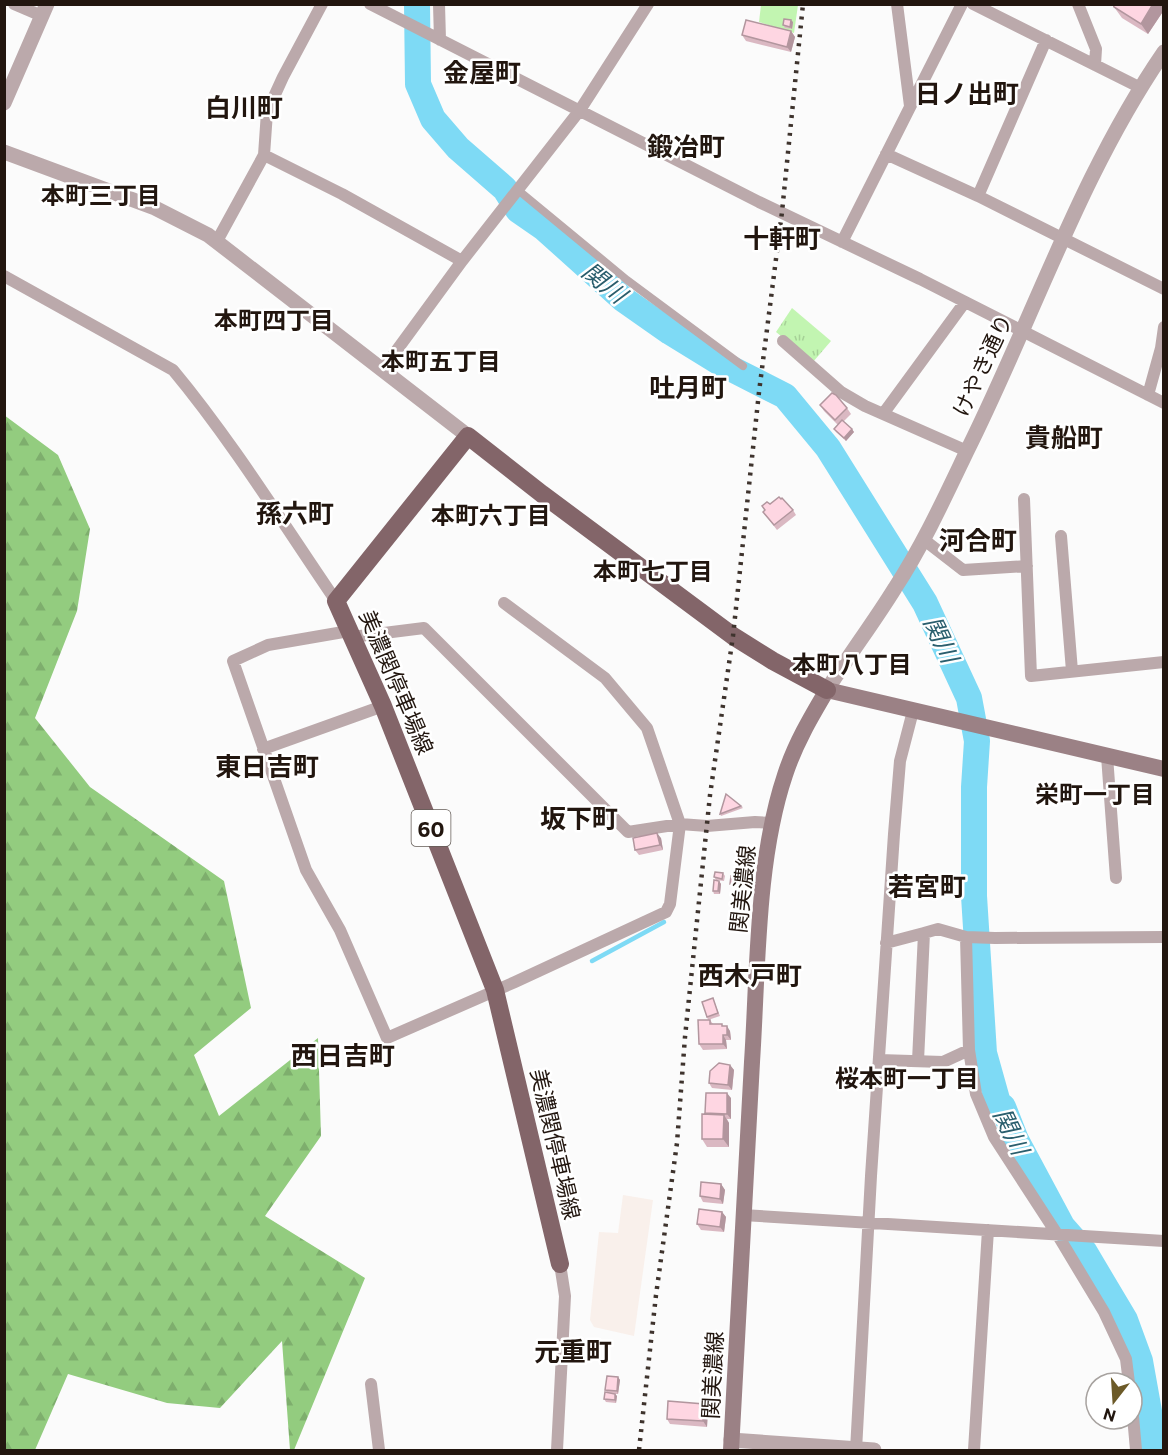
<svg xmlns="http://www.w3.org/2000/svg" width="1168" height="1455" font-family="Commissioner,'Noto Sans JP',sans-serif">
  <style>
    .built { fill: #f9f0eb }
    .grass { fill: url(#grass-tufts) }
    .forest { fill: url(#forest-firs) }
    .green { fill: #c2f5b1 }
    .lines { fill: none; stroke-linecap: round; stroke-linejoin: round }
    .stream { stroke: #7edaf5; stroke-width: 4.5 }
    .river { stroke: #7edaf5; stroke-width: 26 }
    .pedestrian { stroke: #bba9ab; stroke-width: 8 }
    .minor { stroke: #bba9ab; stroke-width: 12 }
    .tertiary { stroke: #bba9ab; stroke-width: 15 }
    .secondary { stroke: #9b8185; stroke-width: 16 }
    .primary { stroke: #836569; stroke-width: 18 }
    .rail { stroke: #3e332d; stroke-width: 4.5; stroke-dasharray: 3 6; stroke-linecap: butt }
    .wall { fill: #dab8c2 }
    .shaded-wall { fill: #b2969e }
    .building { fill: #fed6e2; stroke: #b2969e; stroke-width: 1.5 }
    .labels { text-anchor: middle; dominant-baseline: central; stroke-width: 5; stroke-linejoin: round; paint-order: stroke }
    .shield { fill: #fff; stroke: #645c57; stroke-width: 1.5 }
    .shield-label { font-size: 21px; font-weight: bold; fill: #22160f }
    .street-label { font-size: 22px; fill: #22160f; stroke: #fff }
    .neighbourhood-label { font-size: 24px; font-weight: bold; fill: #22160f; stroke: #fff }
    .water-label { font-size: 24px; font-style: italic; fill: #2a5e6d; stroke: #fff }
    .quarter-label { font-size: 26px; font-weight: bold; fill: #22160f; stroke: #fff }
  </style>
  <defs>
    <pattern id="grass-tufts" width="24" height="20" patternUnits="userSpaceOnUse" patternTransform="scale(1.5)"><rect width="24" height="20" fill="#c2f5b1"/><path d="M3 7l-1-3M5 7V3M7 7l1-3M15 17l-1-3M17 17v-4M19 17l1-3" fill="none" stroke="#a6d197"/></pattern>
    <pattern id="forest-firs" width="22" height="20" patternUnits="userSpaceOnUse" patternTransform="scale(1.5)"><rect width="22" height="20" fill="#93cc7f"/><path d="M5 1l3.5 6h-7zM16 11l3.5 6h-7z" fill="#7eae6d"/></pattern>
  </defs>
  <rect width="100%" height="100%" fill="#fbfbfb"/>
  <!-- built -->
  <path class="built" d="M623,1195L653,1200L634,1336L594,1327L590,1320L599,1232L618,1233Z"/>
  <!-- grass -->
  <path class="grass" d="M792,308L831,341L813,362L776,332Z"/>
  <!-- forest -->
  <path class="forest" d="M4,415L58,455L90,529L77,611L35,718L90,787L224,881L251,1008L194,1055L219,1116L318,1038L321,1136L265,1216L365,1278L294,1450H290L282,1341L220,1408L167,1403L68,1374L35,1450H5Z"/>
  <!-- green -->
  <path class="green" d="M761,5H798L794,33L759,22Z"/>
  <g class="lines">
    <!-- stream -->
    <path class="stream" d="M592,961L664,922"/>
    <!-- river -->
    <path class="river" d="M417,4L418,84L433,119L458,148L505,189L518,210L544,228L623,299L670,332L722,364L785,396L828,448L925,603L969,698L977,741L974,787V896L984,1053L998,1103L1003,1107L1016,1140L1062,1226L1084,1251L1125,1320L1140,1361L1152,1428L1151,1450"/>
    <!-- pedestrian -->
    <path class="pedestrian" d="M518,190L627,280L743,366"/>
    <!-- minor -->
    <path class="minor" d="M14,4L42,16
      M370,4L759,202L920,279L1164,403
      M439,4L440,40
      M897,4L910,106
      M973,4L1139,87
      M1078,4L1096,49L1095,65
      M886,154L978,196L1164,289
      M264,155L342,194L462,261
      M978,196L1046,40
      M217,241L264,155L267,112L283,77L322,4
      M842,242L962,4
      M4,276L173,370C232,441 284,525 336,601
      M783,341L841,392L865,406L967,451
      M383,369L462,261L580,110L648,4
      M1148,395L1161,348L1164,327
      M883,414L965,302
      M1024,499L1031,676L1164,662
      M1061,536L1072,671
      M923,539L963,570L1027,566
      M349,631L268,645L233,661L306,870L340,930L387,1038L515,982L666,912L670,904L680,824L647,728L605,678L504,603
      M352,637L424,628L628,832L680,824L707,826L755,822L772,823
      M263,749L383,706
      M1107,756L1116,878
      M924,933L938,929L966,937L995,938L1164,937
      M966,937L969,1050L976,1094L994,1137L1057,1234L1104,1312L1126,1359L1129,1383
      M886,943L924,933L918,1061
      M879,1060L943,1062L969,1050
      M742,1215L1164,1241
      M371,1384L379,1450
      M1132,1405L1136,1450
      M557,1450L565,1296L560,1264
      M856,1450L871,1176L894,834L900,761L913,711
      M974,1450L988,1230"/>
    <!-- tertiary -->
    <path class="tertiary" d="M4,103L47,4
      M4,152L155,208L208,235L468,436
      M827,690C849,655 874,622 895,588C923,545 945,497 967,451C1033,319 1080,174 1164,52
      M731,1440L874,1450"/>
    <!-- secondary -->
    <path class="secondary" d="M731,1450C739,1321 744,1191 752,1062C758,971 756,861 785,775C795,744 811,717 827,690L1164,769"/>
    <!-- primary -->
    <path class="primary" d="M560,1264L495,990L383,706L336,601L468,436L542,494L733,636L773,661L827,690"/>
    <!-- rail -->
    <path class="rail" d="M639,1450L656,1295L677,1143L685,1037L710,795L733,636L759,392L782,212L803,4"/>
  </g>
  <!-- wall -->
  <path class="wall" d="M1164,4V10L1148,34L1122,18L1114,7Z
    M793,22L792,29L785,28L783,25Z
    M791,31L795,37L791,52L746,41L742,35Z
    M820,405L847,408L851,414L843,422L854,432L846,441L836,432L834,429L838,425L824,411Z
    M770,504L793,510L796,515L777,530L763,512Z
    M741,806L743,808L721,816L720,814Z
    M661,838L663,850L639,855L635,850Z
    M723,873L725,876L724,881L716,880L714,877Z
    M740,879L739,887L732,886L730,884Z
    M719,881L721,884L720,894H714L713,891Z
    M714,1001L720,1016L708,1020L707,1017Z
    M710,1020L713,1024L724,1026L730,1031L731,1040H726L727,1049L703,1050L699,1044Z
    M730,1065L734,1070L732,1090L712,1088L709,1083Z
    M731,1098V1119H727L729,1123V1147H707L702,1139L706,1114L705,1113Z
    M721,1184L725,1190L723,1204L703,1202L700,1196Z
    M722,1212L726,1217L724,1232L701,1230L697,1224Z
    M618,1377L620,1380L618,1394H615L617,1396L616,1403L606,1402L604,1399L607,1392L605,1390Z
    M708,1409L707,1427L670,1424L667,1419Z"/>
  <!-- shaded-wall -->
  <path class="shaded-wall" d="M1153,4H1164V10L1148,34L1141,24Z
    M791,20L793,22L792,29L790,27Z
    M791,31L795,37L791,52L787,47Z
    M852,429L854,432L846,441L844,438Z
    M657,833L661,838L663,850L660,845Z
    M738,877L740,879L739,887L737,884Z
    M719,881L721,884L720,894L718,891Z
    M727,1026L730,1031L731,1040L727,1035Z
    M723,1035L726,1040L727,1049L723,1044Z
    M730,1065L734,1070L732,1090L728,1085Z
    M727,1093L731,1098V1119L727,1114Z
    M724,1115L729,1123V1147L723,1139Z
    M721,1184L725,1190L723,1204L720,1199Z
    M722,1212L726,1217L724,1232L720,1227Z
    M618,1377L620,1380L618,1394L617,1391Z
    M615,1394L617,1396L616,1403L615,1400Z
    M704,1404L708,1409L707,1427L703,1421Z"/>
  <!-- building -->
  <path class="building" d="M1113,4H1153L1141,24L1114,7Z
    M784,19L791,20L790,27L783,25Z
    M746,20L791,31L787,47L742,35Z
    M832,393L836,395L847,408L835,420L820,405Z
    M842,420L852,429L844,438L834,429Z
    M779,497L781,499L782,498L793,510L774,525L763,512L765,510L762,506L767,502L770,504Z
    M726,794L741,806L720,814Z
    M657,833L660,845L635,850L633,838Z
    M715,872L723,873L722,879L714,877Z
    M731,876L738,877L737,884H730Z
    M714,880L719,881L718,891H713Z
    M713,998L718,1013L707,1017L702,1002Z
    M698,1020H710V1024H722V1026H727V1035H723V1044H699Z
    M719,1063L730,1065L728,1085L709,1083L710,1071Z
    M706,1093H727V1114L705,1113Z
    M702,1114L724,1115L723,1139H702Z
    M701,1182L721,1184L720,1199L700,1196Z
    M699,1209L722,1212L720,1227L697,1224Z
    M607,1376L618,1377L617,1391L605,1390Z
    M605,1392L615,1394V1400L604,1399Z
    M668,1401L704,1404L703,1421L667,1419Z"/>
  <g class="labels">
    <!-- shield labels -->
    <rect class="shield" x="411.5" y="810" width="39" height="36" rx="4.5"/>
    <g class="shield-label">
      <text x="431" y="828">60</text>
    </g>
    <!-- street labels -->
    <g class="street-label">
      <text transform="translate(982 365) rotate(-65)">けやき通り</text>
      <text transform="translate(397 682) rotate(67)">美濃関停車場線</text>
      <text transform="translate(742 889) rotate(-84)">関美濃線</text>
      <text transform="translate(556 1144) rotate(77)">美濃関停車場線</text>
      <text transform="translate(712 1375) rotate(-87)">関美濃線</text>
    </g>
    <!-- neighbourhood labels -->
    <g class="neighbourhood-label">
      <text x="101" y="194">本町三丁目</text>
      <text x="274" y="319">本町四丁目</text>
      <text x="441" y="360">本町五丁目</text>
      <text x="491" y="514">本町六丁目</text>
      <text x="653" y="570">本町七丁目</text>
      <text x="852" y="663">本町八丁目</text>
      <text x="1095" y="793">栄町一丁目</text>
      <text x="907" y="1077">桜本町一丁目</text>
    </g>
    <!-- water labels -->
    <g class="water-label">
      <text transform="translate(605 282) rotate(39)">関川</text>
      <text transform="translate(942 639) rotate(65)">関川</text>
      <text transform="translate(1012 1131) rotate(64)">関川</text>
    </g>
    <!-- quarter labels -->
    <g class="quarter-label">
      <text x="482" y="71">金屋町</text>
      <text x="967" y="92">日ノ出町</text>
      <text x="244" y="106">白川町</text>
      <text x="686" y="145">鍛冶町</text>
      <text x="782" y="237">十軒町</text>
      <text x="688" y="386">吐月町</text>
      <text x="1064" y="436">貴船町</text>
      <text x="295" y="512">孫六町</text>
      <text x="978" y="539">河合町</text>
      <text x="267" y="765">東日吉町</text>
      <text x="579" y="817">坂下町</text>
      <text x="927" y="885">若宮町</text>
      <text x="750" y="974">西木戸町</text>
      <text x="343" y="1054">西日吉町</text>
      <text x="573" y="1350">元重町</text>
    </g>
  </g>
  <!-- border -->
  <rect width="1168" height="1455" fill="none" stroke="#22160f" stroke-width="12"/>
  <!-- north arrow -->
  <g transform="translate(1114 1401) rotate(197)"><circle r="28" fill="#ffffff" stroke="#a7a29f" stroke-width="1.5"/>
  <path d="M0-4.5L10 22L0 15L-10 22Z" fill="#6c5a28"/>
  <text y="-9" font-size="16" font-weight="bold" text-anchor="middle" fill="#22160f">N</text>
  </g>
</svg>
